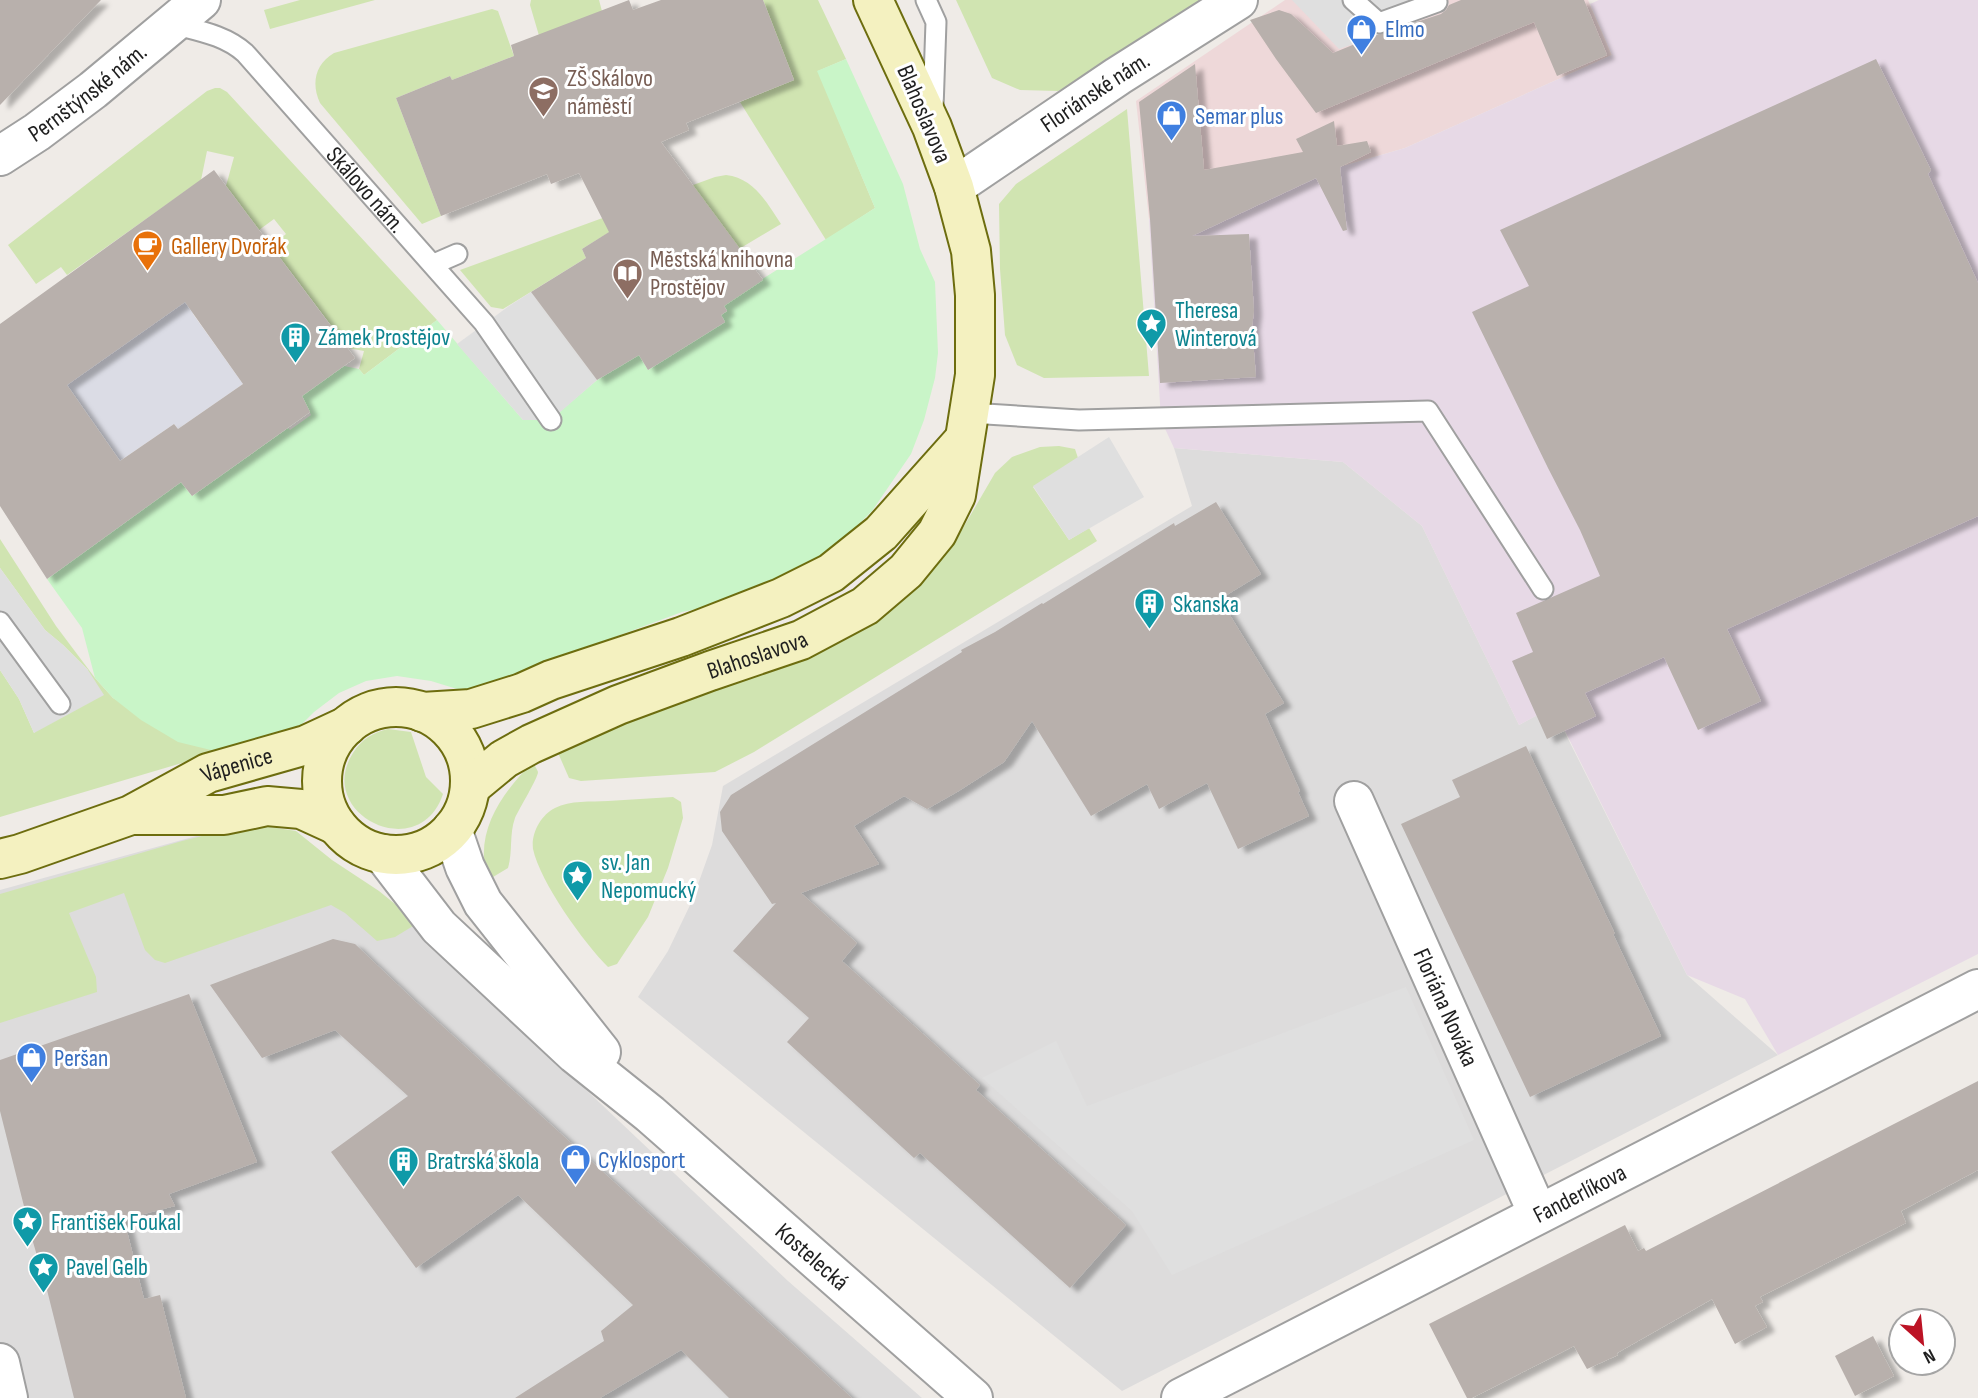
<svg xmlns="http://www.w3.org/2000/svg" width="1978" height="1398" font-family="'Sofia Sans Condensed',sans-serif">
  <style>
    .residential { fill: #dddcdc }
    .commercial { fill: #eed8d9 }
    .industrial { fill: #e7d9e6 }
    .grass { fill: #d0e4b1 }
    .park { fill: #c9f5c8 }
    .parking { fill: #dfdfdf }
    .plaza { fill: #dbdce5 }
    .building { fill: #b8b0ac; fill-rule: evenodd; filter: url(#shadow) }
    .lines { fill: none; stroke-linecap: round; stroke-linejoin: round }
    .service-casing { stroke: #a0a0a0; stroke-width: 23 }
    .minor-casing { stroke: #a0a0a0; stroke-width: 42 }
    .tertiary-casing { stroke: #a0a0a0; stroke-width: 42 }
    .secondary-casing { stroke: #6d6d0f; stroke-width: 42 }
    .service { stroke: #fff; stroke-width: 19 }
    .minor { stroke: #fff; stroke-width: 38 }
    .tertiary { stroke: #fff; stroke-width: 38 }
    .secondary { stroke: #f4f1c0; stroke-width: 38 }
    .labels { text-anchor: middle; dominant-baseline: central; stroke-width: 6; stroke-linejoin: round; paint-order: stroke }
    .shop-label { font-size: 24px; fill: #366cbe; stroke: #fff; text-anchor: start }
    .education-label { font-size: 24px; fill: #785e54; stroke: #fff; text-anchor: start }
    .street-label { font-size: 24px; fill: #1f1f1f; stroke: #fff }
    .food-label { font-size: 24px; fill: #c56008; stroke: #fff; text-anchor: start }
    .culture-label { font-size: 24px; fill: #0d838f; stroke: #fff; text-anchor: start }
  </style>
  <defs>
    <filter id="shadow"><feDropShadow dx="8" dy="4.5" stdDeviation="2" flood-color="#0004"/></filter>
  </defs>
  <rect width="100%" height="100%" fill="#efebe7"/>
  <!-- residential -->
  <path class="residential" d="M1174,448L1343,462L1422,526L1519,725L1552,707L1687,975L1778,1055L1122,1391L638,997L668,951L692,901L712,845L723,786L1192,506Z
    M240,824L360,880L413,926L788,1281L922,1398H0V890Z"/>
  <!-- commercial -->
  <path class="commercial" d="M1285,0H1588L1612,55L1405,148L1340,167L1276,196L1149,219L1136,101Z"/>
  <!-- industrial -->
  <path class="industrial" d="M1599,0H1978V954L1778,1055L1745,999L1687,975L1553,707L1519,725L1422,526L1343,462L1174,448L1161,420L1149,219L1276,196L1340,167L1405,148L1612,55L1590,4Z"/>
  <!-- grass -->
  <path class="grass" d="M300,0H375L270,29L264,10Z
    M531,0H599L603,15L540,39L530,5Z
    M763,0H818L846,59L818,71L875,208L826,240L740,102L794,80Z
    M956,0H1200L1088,76L1058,91L1020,90L992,78Z
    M492,9L498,11L514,56L452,80L450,76L396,98L441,216L422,224L320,103C311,84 315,64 334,53Z
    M215,88H220L227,92L437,320L364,375L359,369L364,351L348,348L271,246L286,234L274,219L259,230L226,186L234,157L207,151L201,180L67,275L61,267L36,284L8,245L207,91Z
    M1127,109L1149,376L1044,378L1017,365L1005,335L1000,269L999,204L1016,184Z
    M726,175C754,178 767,203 781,224L739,249L634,217L582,249L586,258L503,309L491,307L460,270L715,177Z
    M1059,446L1075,449L1078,458L1033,487L1069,540L1089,528L1097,541L754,752L715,772L581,781L569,778L555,746L692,694L790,664L829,645L928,573L963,528L995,473L1012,457L1040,447Z
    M0,539L56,626L95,678L113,698L219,752L0,817V670L19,699L34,733L88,670L63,645L45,630L0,568Z
    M388,729L411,732L426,777L443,794C419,866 314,814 353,753C362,739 372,733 388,729Z
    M533,762C534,765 537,769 538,772C538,778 519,809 515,818C509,835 513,851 508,868L488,880C473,833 501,794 533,762Z
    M673,797L681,802L683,818L668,868L648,917L617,964L608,967C584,943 540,882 533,849C531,833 541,815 555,808C570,800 591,802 608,801C629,800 651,798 673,797Z
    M250,824L296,831L332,860L379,891L395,904L413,926L395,937L377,941L345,913L331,905L165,963L155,960L145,950L124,893L69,913L96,977L97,992L0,1023V894L182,841Z"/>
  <!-- park -->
  <path class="park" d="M846,59L903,184L920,249L935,282L938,353L935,378L924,420L911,454L872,511L848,535L803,569L707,607L682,612L537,666L503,685L470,693L431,681L397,676L366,681L339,693L314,712L293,733L219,752L178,742L141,720L113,698L95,678L82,628L47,579L181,482L192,496L288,428L290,430L311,415L302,396L344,366L359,369L364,375L437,320L523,420H550L597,380L639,355L648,370L725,322L721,315L727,311L723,304L875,208L817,71Z"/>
  <!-- parking -->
  <path class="parking" d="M1292,0H1447L1449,4L1417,18L1421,28L1362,41L1339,49Z
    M531,292L597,380L551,420H523L457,344L509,306Z
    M1109,437L1144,497L1069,540L1033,486Z
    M0,568L45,630L63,645L88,670L104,695L34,733L19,699L0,670Z
    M1406,987L1474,1140L1172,1275L1132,1211L982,1078L1056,1041L1087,1106Z"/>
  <!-- plaza -->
  <path class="plaza" d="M195,284L193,314L243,384L178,429L174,424L120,461L59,374Z"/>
  <!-- building -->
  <path class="building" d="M0,0H101L0,105Z
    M629,0L633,10L661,0H763L794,80L686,123L689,130L661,142L763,280L724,306L727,311L721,315L725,322L648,370L639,355L597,380L531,292L586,258L582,249L609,232L579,173L551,184L547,174L441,216L396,98L450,76L452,80L514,56L511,45Z
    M1461,0H1584L1607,55L1557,76L1534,22L1316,113L1276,59L1250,20L1279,10L1291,14L1333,53L1377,35L1441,14L1446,10L1449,5Z
    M1876,59L1931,170L1928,174L1978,283V516L1727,629L1761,701L1698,730L1664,657L1585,693L1596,716L1547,739L1512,661L1533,652L1516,613L1600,576L1580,530L1548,468L1472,312L1529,286L1500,230Z
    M1195,64L1204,170L1303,152L1296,139L1334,121L1337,146L1367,141L1371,152L1340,167L1347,230L1343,231L1316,178L1192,236L1249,234L1254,311L1252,327L1256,377L1160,383L1150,219L1139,102Z
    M214,170L355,358L302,396L310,412L192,496L181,482L47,579L0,506V324ZM185,302L243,384L178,429L174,424L120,461L67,385Z
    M1216,502L1261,574L1220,599L1284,703L1265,714L1300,791L1298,792L1309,816L1238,849L1207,783L1159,809L1147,784L1091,816L1032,721L1004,762L957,792L927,809L904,796L854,826L879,864L801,893L857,943L842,961L980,1085L976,1090L1126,1225L1070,1288L920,1153L914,1158L787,1042L809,1018L733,951L776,903L772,904L722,831L720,812L731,795L962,652L961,650L995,632L1042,603L1043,604L1174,523L1175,526Z
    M1526,746L1615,934H1613L1661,1036L1530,1097L1401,824L1460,797L1452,780Z
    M333,939L355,944L416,1002L852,1398H729L681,1350L600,1398H515L604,1341L601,1331L633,1305L518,1195L416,1268L331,1152L408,1096L335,1030L262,1058L210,985Z
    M189,994L257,1162L169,1194L175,1206L124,1219L144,1299L160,1295L186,1398H74L41,1266H40L33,1242L0,1111V1060Z
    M1978,1081V1170L1901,1211L1906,1223L1760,1297L1763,1302L1755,1306L1767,1327L1735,1344L1712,1299L1617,1353L1618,1355L1587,1369L1574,1346L1472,1398H1467L1429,1324L1625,1225L1638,1251L1644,1248L1646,1251Z
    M1873,1336L1894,1376L1855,1396L1835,1356Z"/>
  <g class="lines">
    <defs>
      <g id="service">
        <path d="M926,0L936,22L933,109"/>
        <path d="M1353,0L1379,23L1437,2"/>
        <path id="s1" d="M173,24C199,31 225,35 245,53L484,323L551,420"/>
        <path d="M434,264L457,254"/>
        <path d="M970,413L1079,420L1428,411L1543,589"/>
        <path d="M0,622L60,704"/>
      </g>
      <g id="minor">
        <path id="s2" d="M0,156L37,132L93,90L201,0"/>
        <path id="s3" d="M954,187L1118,76L1238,0"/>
        <path id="s4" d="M1354,801L1538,1214"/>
        <path d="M0,1363L8,1398"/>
        <path id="s5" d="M1181,1398L1978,989"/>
      </g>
      <g id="tertiary">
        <path d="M452,829L465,867L483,903L601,1052"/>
        <path id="s6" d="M383,854L439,927L575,1054L650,1114L973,1398"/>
      </g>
      <g id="secondary">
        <circle cx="396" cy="781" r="74"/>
        <path d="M422,712L471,709L522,693L551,680L681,637L781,598L831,573L881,533L964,440"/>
        <path id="s7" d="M470,787L504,759L531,744L618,705L710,671L801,640L865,606L906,571L937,533L956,495L975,375V295L971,251L954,187L932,127L873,0"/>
        <path d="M133,815H224L267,806L301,809L336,825"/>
        <path id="s8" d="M0,859L20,854L131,815L208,773L306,745L347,726"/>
      </g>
    </defs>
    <!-- service casing -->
    <use href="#service" class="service-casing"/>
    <!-- minor casing -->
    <use href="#minor" class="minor-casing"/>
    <!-- tertiary casing -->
    <use href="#tertiary" class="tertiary-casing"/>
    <!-- secondary casing -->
    <use href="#secondary" class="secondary-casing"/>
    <!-- service -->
    <use href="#service" class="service"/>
    <!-- minor -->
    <use href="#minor" class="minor"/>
    <!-- tertiary -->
    <use href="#tertiary" class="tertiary"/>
    <!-- secondary -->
    <use href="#secondary" class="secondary"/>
  </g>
  <!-- icons -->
  <defs>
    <symbol id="shop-pin" viewBox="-11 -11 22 30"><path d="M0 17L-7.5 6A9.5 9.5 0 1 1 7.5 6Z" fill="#3f7fe0" stroke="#fff"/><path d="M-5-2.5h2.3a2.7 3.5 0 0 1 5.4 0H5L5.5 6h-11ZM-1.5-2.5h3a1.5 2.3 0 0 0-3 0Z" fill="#fff"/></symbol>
    <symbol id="school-pin" viewBox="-11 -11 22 30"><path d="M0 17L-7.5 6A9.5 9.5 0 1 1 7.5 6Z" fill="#8d6e63" stroke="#fff"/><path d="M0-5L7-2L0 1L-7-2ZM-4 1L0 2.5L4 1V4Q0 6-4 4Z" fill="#fff"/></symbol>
    <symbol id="cafe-pin" viewBox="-11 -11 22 30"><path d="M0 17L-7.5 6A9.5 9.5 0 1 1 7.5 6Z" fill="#e8710a" stroke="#fff"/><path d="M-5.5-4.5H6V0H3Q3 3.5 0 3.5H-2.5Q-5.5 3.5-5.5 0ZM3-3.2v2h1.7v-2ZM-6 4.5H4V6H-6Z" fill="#fff"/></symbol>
    <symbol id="library-pin" viewBox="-11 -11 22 30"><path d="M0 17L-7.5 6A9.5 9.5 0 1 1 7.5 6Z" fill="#8d6e63" stroke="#fff"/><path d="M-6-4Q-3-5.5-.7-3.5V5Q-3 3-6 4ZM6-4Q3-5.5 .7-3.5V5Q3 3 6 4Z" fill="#fff"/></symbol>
    <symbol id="sight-pin" viewBox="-11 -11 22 30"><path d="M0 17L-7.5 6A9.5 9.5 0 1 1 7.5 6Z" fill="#0f9aa8" stroke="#fff"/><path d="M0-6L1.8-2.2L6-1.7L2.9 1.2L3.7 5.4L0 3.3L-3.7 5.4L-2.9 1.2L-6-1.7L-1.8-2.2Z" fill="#fff"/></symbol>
    <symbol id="building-pin" viewBox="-11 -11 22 30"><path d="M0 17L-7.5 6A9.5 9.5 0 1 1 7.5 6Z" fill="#0f9aa8" stroke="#fff"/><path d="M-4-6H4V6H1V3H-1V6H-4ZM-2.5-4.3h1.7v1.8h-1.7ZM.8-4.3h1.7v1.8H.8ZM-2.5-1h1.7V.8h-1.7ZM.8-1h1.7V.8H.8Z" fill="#fff"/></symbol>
  </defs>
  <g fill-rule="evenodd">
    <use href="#shop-pin" x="1344" y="12" width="35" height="47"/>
    <use href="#school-pin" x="526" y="74" width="35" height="47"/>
    <use href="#shop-pin" x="1154" y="98" width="35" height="47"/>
    <use href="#cafe-pin" x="130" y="228" width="35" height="47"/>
    <use href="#library-pin" x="610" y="256" width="35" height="47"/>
    <use href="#sight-pin" x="1134" y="306" width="35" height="47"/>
    <use href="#building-pin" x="278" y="320" width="35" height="47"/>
    <use href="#building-pin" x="1132" y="586" width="35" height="47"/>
    <use href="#sight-pin" x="560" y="858" width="35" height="47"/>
    <use href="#shop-pin" x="14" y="1040" width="35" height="47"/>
    <use href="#shop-pin" x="558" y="1142" width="35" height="47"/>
    <use href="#building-pin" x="386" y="1144" width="35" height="47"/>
    <use href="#sight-pin" x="10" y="1204" width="35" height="47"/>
    <use href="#sight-pin" x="26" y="1250" width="35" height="47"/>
  </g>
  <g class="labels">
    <!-- shop labels -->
    <g class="shop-label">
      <text x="1385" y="29">Elmo</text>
      <text x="1195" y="116">Semar plus</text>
      <text x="54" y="1058">Peršan</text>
      <text x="598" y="1160">Cyklosport</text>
    </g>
    <!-- education labels -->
    <g class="education-label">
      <text x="567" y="78">ZŠ Skálovo<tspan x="567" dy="28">náměstí</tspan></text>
      <text x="650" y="259">Městská knihovna<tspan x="650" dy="28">Prostějov</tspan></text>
    </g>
    <!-- street labels -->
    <g class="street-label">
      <text stroke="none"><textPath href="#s2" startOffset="108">Pernštýnské nám.</textPath></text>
      <text stroke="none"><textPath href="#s3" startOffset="170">Floriánské nám.</textPath></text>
      <text transform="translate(924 114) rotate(67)">Blahoslavova</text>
      <text stroke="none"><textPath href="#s1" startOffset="261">Skálovo nám.</textPath></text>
      <text stroke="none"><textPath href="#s7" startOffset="318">Blahoslavova</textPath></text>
      <text stroke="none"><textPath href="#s8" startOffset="256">Vápenice</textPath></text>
      <text stroke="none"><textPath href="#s4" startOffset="226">Floriána Nováka</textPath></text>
      <text stroke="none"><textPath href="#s5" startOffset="448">Fanderlíkova</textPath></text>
      <text stroke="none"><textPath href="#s6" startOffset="590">Kostelecká</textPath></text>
    </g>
    <!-- food labels -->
    <g class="food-label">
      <text x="171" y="246">Gallery Dvořák</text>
    </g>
    <!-- culture labels -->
    <g class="culture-label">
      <text x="1175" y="310">Theresa<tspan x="1175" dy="28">Winterová</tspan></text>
      <text x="318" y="337">Zámek Prostějov</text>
      <text x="1173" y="604">Skanska</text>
      <text x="601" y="862">sv. Jan<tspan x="601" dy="28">Nepomucký</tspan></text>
      <text x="427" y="1161">Bratrská škola</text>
      <text x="51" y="1222">František Foukal</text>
      <text x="66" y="1267">Pavel Gelb</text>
    </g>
  </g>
  <!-- north arrow -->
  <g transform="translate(1922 1342) rotate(153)"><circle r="33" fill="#ffffff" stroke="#a5a5a5" stroke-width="2"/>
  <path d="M0-5L12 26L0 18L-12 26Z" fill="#bc1325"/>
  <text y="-10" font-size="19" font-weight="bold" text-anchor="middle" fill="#1f1f1f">N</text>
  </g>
</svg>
